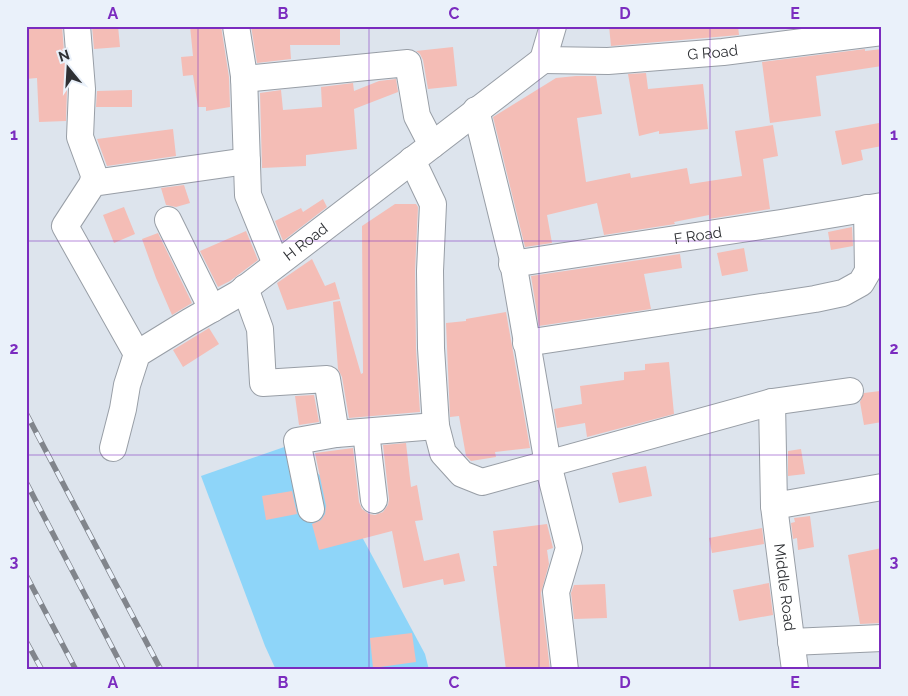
<svg xmlns="http://www.w3.org/2000/svg" width="908" height="696" font-family="Raleway,sans-serif">
  <style>
    .water { fill: #8ed5f9 }
    .building { fill: #f4bdb6 }
    .lines { fill: none; stroke-linecap: round; stroke-linejoin: round }
    .minor-casing { stroke: #989ea6; stroke-width: 28 }
    .minor { stroke: #fff; stroke-width: 26 }
    .rail-casing { stroke: #81858c; stroke-width: 5.5 }
    .rail { stroke: #eaf1fa; stroke-width: 4; stroke-dasharray: 11; stroke-linecap: butt }
    .grid { fill: none; stroke: #7b2cbf; stroke-width: 1; stroke-opacity: 0.55 }
    .labels { text-anchor: middle; dominant-baseline: central; stroke-width: 5; stroke-linejoin: round; paint-order: stroke }
    .street-label { font-size: 15px; fill: #2e3034; stroke: #eaf1fa }
    .neatline { fill: none; stroke: #7b2cbf; stroke-width: 2 }
    .grid-label { font-size: 16px; text-anchor: middle; font-weight: bold; fill: #7b2cbf }
  </style>
  <rect width="100%" height="100%" fill="#dde4ed"/>
  <!-- water -->
  <path class="water" d="M290,445L340,496L425,654L429,670H276L265,646L201,476Z"/>
  <!-- building -->
  <path class="building" d="M26,26H62L67,89L66,121L39,122L37,78L26,79Z
    M92,26H118L120,47L94,49Z
    M190,26H221L229,77L230,107L206,111V107H198L193,75L183,76L181,57L193,56Z
    M251,26L340,28V45H290L291,59L257,63Z
    M609,26H738L739,35L611,46Z
    M453,47L457,86L428,89L423,60L420,54L416,51Z
    M865,49V51L882,49V66L816,76L821,116L770,123L762,62Z
    M646,73L648,89L703,84L708,129L659,134V131L639,136L628,74Z
    M576,76H596L602,114L577,118L586,182L630,173L631,178L687,168L690,184L742,176L735,131L773,125L778,156L763,159L770,209L709,219V215L674,222L675,224L604,235L597,203L547,215L552,243L525,247L493,117L556,78Z
    M396,79L398,92L354,109L357,149L306,155V166L262,168L260,93L281,90L283,110L322,107L321,87L353,83L354,91L379,81Z
    M132,90V107H96L97,91Z
    M879,123L882,135V146L861,150L863,160L842,165L835,131Z
    M173,129L176,156L107,166L97,139Z
    M184,185L190,203L176,207L166,205L161,188Z
    M323,199L327,207L283,241L275,221L301,208L303,212Z
    M395,204H416L418,207L415,271L416,349L420,412L349,418L342,377L338,369L333,302L340,301L361,374L363,373L362,226Z
    M124,207L135,234L114,243L103,215Z
    M852,227L853,246L831,250L828,232Z
    M246,231L258,260L230,281L218,287L200,251Z
    M158,233L192,303L172,315L156,278L142,239Z
    M744,248L748,271L722,276L717,253Z
    M680,254L682,268L644,274L651,309L539,326L531,276Z
    M312,259L325,286L335,282L340,299L287,310L277,283Z
    M506,312L530,448L495,452L496,457L471,461L466,456L459,416L450,417L446,323L466,321V319Z
    M209,328L219,344L183,367L173,350Z
    M669,362L674,414L587,437L585,423L557,428L554,409L582,404L580,386L624,380V372L645,370V364Z
    M880,391L882,422L864,425L860,402L864,393Z
    M314,395L319,422L299,425L295,396Z
    M406,443L411,487L417,485L423,520L415,521L424,561L459,553L465,581L444,585L443,579L403,588L392,531L319,550L312,524L321,520L325,514L326,506L315,453L353,448L359,502L362,509L369,514L375,515L383,512L388,505L389,499L383,445Z
    M801,449L805,474L788,476V451Z
    M646,466L652,496L619,503L612,473Z
    M292,491L297,514L266,520L262,496Z
    M810,516L814,547L798,550L797,538L793,539L791,523L795,522L794,518Z
    M547,524L553,548L547,550L549,564L541,593L550,670H506L493,566H497L493,531Z
    M762,528L764,544L712,553L709,538Z
    M882,548V623L860,624L848,555Z
    M769,583L773,615L739,621L733,590Z
    M605,584L607,618L574,619L571,593L574,585Z
    M412,633L416,662L373,668L370,638Z"/>
  <g class="lines">
    <defs>
      <g id="minor">
        <path d="M77,26L82,89L80,137L94,175L93,183"/>
        <path d="M236,26L244,76L248,195L276,264"/>
        <path id="s1" d="M543,60L608,61L723,52L882,32"/>
        <path d="M543,60L553,26"/>
        <path d="M244,79L408,63L417,116L432,145"/>
        <path d="M476,110L512,256L548,464L569,548L556,592L565,670"/>
        <path d="M412,160L433,204L430,271L431,348L436,426L443,453L462,474L482,482L772,402L850,391"/>
        <path d="M168,220L212,309"/>
        <path id="s2" d="M512,264L781,223L882,206"/>
        <path d="M245,288L260,329L263,383L327,379L336,434"/>
        <path d="M526,343L815,299L843,293L861,283L868,271L867,208"/>
        <path d="M137,354L65,226L93,183L247,161"/>
        <path d="M772,402L774,506L882,487"/>
        <path d="M366,432L374,500"/>
        <path id="s3" d="M113,448L123,409L127,385L137,354L189,322L238,294L543,60"/>
        <path id="s4" d="M774,506L795,670"/>
        <path d="M311,509L297,441L336,434L436,426"/>
        <path d="M791,642L882,638"/>
      </g>
    </defs>
    <!-- minor casing -->
    <use href="#minor" class="minor-casing"/>
    <!-- minor -->
    <use href="#minor" class="minor"/>
    <defs>
      <path id="rail" d="M26,413L161,670
        M26,482L124,670
        M26,575L76,670
        M26,641L42,670"/>
    </defs>
    <!-- rail casing -->
    <use href="#rail" class="rail-casing"/>
    <!-- rail -->
    <use href="#rail" class="rail"/>
  </g>
  <!-- grid -->
  <path class="grid" d="M198,26V670M369,26V670M539,26V670M710,26V670M26,241H882M26,455H882"/>
  <g class="labels">
    <!-- street labels -->
    <g class="street-label">
      <text stroke="none"><textPath href="#s1" startOffset="170">G Road</textPath></text>
      <text stroke="none"><textPath href="#s2" startOffset="188">F Road</textPath></text>
      <text stroke="none"><textPath href="#s3" startOffset="300">H Road</textPath></text>
      <text stroke="none"><textPath href="#s4" startOffset="82">Middle Road</textPath></text>
    </g>
  </g>
  <!-- border -->
  <rect width="908" height="696" fill="none" stroke="#eaf1fa" stroke-width="55"/>
  <!-- north arrow -->
  <g transform="translate(68 68) rotate(342)" stroke="#eaf1fa" stroke-width="4" paint-order="stroke">
  <path d="M0-4L9 19L0 12L-9 19Z" fill="#2e3034"/>
  <text y="-8" font-size="14" font-weight="bold" text-anchor="middle" fill="#2e3034">N</text>
  </g>
  <rect x="28" y="28" width="852" height="640" class="neatline"/>
  <g class="grid-label">
    <text x="113" y="19">A</text>
    <text x="283" y="19">B</text>
    <text x="454" y="19">C</text>
    <text x="625" y="19">D</text>
    <text x="795" y="19">E</text>
    <text x="14" y="140">1</text>
    <text x="894" y="140">1</text>
    <text x="14" y="354">2</text>
    <text x="894" y="354">2</text>
    <text x="14" y="567">3</text>
    <text x="894" y="567">3</text>
    <text x="113" y="688">A</text>
    <text x="283" y="688">B</text>
    <text x="454" y="688">C</text>
    <text x="625" y="688">D</text>
    <text x="795" y="688">E</text>
  </g>
</svg>
